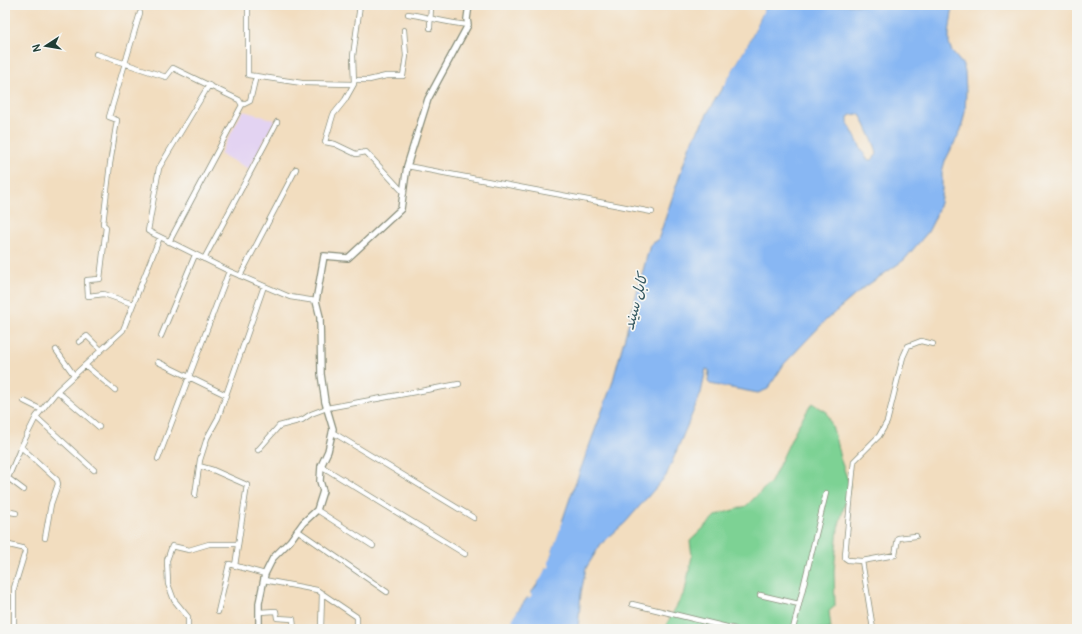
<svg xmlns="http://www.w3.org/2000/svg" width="1082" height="634" font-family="Pangolin,'Playpen Sans Arabic',sans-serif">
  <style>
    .built { fill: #e3d3f2 }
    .green { fill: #7dd294; stroke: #4e8864 }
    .water { fill: #88b7f3; stroke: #547a94; fill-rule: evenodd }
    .pier { fill: #f2ddbf }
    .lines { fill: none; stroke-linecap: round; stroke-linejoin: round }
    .minor-casing { stroke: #888d7a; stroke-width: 6 }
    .tertiary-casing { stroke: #888d7a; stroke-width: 8 }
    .minor { stroke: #fff; stroke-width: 4.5 }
    .tertiary { stroke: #fff; stroke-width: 5.5 }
    .labels { text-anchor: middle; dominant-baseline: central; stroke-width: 3.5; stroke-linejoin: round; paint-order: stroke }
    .water-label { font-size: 15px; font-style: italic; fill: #395c64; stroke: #f6f6f2 }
  </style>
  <rect width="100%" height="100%" fill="#f6f6f2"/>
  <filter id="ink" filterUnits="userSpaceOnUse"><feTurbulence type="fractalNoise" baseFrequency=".025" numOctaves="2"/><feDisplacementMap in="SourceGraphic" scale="8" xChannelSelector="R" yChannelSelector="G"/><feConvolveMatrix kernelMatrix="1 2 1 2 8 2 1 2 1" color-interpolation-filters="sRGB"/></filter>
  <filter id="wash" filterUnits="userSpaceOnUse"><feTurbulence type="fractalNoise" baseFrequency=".012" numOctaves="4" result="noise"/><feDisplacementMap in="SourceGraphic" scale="16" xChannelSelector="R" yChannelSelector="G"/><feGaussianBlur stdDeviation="0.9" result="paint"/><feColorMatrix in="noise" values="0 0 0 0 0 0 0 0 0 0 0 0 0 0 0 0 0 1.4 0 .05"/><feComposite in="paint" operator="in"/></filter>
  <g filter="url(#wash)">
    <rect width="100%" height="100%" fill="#f2ddbf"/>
    <!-- built -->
    <path class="built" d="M243,111L275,120L249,169L220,154Z"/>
    <!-- green -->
    <path class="green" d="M812,403L827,412L834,432L840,458L850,486L838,528L834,571L835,606L829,611L831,629H664L685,591L692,556L690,541L717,515L746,506L771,482L796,429Z"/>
    <!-- water -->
    <path class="water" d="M766,5H953L949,34V43L952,52L963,65L965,71L966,92L965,112L961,130L945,161L942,172V190L940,203L935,218L928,232L904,260L862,289L826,320L784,364L768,389L758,393L710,384L708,382L709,370L706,369L701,393L666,476L625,523L601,544L586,568L581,593L578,629H504L536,586L548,563L570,498L612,384L650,245L658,240L690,145L712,105L750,40ZM857,114L860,115L862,118L875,146L877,154L872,160H869L866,158L848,123V117L851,115Z"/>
    <!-- pier -->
    <path class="pier" d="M764,5H766L750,40L723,87L722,85L748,39Z
      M561,521H563L548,563L550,566L548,568L546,567L542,577L530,593L532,595L529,598L527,597L522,603L512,620L519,626L517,628L509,624L504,629H502L540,576L546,563Z"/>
  </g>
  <g filter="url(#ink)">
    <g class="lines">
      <defs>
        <path id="minor" d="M248,5V75L302,83L354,84L345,100L333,115L325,142L335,144L356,154L366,152L404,193
          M408,14C428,17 447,23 468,25
          M430,28L431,5
          M96,54L166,77L173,68L239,100L242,105
          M354,80H369L386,76H403L406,56L404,30
          M354,83L353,56L360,5
          M209,85L159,168L148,231L229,271L290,297L316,301
          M407,166L652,212
          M169,242L242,105L250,101L256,76
          M204,259L277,122
          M240,276L296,169
          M133,304L104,294L88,296L87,280L100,279L106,227L103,224L110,164L117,120L109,117L140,13
          M161,336L195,255
          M79,342L87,336L101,350
          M56,350L74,375
          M158,362L226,395
          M85,365L115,390
          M57,391L99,427
          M24,401L42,410
          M36,417L94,470
          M332,432L474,518
          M21,447L57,480L58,484L51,504L45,538
          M258,450L279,426L302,420L311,414L327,408L459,384
          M158,459L229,271
          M199,466L213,470L247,485L235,566
          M321,466L465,554
          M8,478L24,490
          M5,485L21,447L36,417L57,391L123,330L160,237
          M195,495L200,460L207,438L218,418L264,286
          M317,510L373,546
          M5,511L16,513
          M297,530L387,592
          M5,544L22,548L25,550V552L14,588V629
          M862,561L895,555L898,538L916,536
          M264,580L317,590L357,617V629
          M760,595L799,604
          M632,604L735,629
          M218,612L229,564L265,574
          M259,612L276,611L277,618L293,619L294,629
          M188,629V617L174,600L168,584L167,560L172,546L189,550L209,544H238
          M321,629L322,593
          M793,629L826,493
          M873,629L862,561L848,560L845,558V555L854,461L879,436L887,422L903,357L908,346L921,341L933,344"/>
        <path id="tertiary" d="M259,629V603L265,574L273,558L290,541L303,523L317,510L323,491L320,481L321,466L328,451L333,429L325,402L321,374L320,317L316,301L324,256L348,258L401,209L407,166L428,99L468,25L467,19L469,5"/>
      </defs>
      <!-- minor casing -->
      <use href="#minor" class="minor-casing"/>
      <!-- tertiary casing -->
      <use href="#tertiary" class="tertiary-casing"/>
      <!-- minor -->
      <use href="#minor" class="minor"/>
      <!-- tertiary -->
      <use href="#tertiary" class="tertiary"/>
    </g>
  </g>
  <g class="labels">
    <!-- water labels -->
    <g class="water-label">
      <text transform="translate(636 302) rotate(-75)">کابل سيند</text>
    </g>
  </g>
  <!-- margin -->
  <rect width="1082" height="634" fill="none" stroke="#f6f6f2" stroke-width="20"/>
  <!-- north arrow -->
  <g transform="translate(46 46) rotate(258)" stroke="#f6f6f2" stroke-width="3" paint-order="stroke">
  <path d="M0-3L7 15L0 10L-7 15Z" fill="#1f3d34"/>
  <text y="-6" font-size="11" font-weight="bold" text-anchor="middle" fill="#1f3d34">N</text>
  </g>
</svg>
